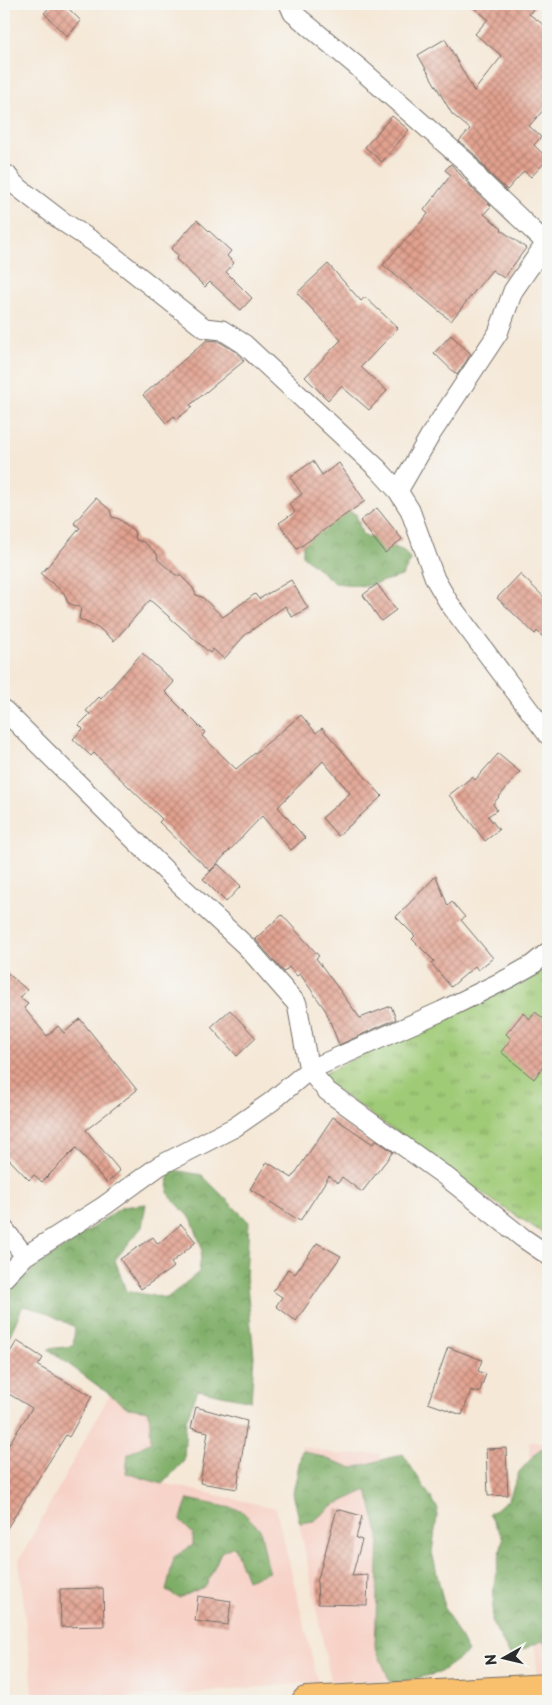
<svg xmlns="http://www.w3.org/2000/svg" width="552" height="1705" font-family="'Playpen Sans',sans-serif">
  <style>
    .built { fill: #f7d1c6 }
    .grass { fill: url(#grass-tufts); stroke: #657a50 }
    .forest { fill: url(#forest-crowns); stroke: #556c49 }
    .building { fill: url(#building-cross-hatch) }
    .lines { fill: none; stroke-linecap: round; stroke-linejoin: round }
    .street-casing { stroke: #726d67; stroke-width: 21 }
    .primary-casing { stroke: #726d67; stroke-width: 30 }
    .street { stroke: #fff; stroke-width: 19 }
    .primary { stroke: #f8bf6c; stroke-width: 28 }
  </style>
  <defs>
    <pattern id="grass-tufts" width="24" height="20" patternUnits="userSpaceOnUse" patternTransform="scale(1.25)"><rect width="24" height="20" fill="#9fca76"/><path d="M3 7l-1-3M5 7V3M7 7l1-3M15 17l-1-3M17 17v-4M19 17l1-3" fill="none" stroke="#82a461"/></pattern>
    <pattern id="forest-crowns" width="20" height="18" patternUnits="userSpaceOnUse" patternTransform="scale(1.25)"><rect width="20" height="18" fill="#7fae67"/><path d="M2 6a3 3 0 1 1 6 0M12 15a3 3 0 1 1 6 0" fill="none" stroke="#688e55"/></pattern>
    <pattern id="building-cross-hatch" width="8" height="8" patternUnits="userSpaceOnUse" patternTransform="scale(1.25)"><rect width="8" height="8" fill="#e2a18f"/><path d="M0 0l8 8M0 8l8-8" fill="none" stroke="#b78375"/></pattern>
  </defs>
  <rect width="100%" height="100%" fill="#f6f6f2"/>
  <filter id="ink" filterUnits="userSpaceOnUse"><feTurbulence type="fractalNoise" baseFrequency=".02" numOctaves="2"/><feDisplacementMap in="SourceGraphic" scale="10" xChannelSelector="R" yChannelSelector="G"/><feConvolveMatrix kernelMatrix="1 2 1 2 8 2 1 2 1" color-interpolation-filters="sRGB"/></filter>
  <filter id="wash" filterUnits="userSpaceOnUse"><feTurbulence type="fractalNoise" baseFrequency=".0096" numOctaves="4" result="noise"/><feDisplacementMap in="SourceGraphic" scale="20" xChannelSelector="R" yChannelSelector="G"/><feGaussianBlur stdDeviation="1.12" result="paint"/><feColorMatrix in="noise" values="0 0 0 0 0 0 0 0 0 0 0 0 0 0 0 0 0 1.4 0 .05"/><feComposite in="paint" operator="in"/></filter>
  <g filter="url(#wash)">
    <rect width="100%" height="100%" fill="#f5e8d7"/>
    <!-- built -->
    <path class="built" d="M110,1394L178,1405L162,1483L276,1508L318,1682L175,1695L64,1701H34L19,1560Z
      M529,1442H548V1676L537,1677Z
      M302,1446L340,1455L380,1453L406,1681L331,1682L293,1493Z"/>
    <!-- grass -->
    <path class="grass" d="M548,958V1236L495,1202L318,1077L537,967Z"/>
    <!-- forest -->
    <path class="forest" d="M338,508L356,514L362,534L404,551L411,560L402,576L366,586L335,583L303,556V540Z
      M169,1169L202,1175L249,1222L246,1276L254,1356L251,1401L198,1390L186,1420L184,1461L162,1484L126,1473L128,1454L151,1442L149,1411L128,1408L48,1349L73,1346L75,1327L43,1311L23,1306L4,1348V1296L38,1265L122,1207L146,1204L142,1227L115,1260L126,1291L167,1298L199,1272L202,1248L192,1220L168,1194Z
      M548,1448V1572L543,1579L548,1588V1646L542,1641L510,1655L492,1622L494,1585L503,1538L489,1514L509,1499L519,1472L540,1449Z
      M302,1450L353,1468L403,1454L438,1509L432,1552L445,1609L468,1652L439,1673L391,1684L375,1646L379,1537L367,1490L332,1506L314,1521L300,1523L293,1493Z
      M188,1499L241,1510L260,1529L269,1572L247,1580L234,1546L221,1552L206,1586L179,1598L166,1591L174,1557L193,1545V1534L180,1521Z"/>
    <g id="blocks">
      <!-- building -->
      <path class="building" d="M53,4H64L81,21L67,37L44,13Z
        M469,4H537L529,14L548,28V105L529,126L541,137L534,145L548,159L531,177L524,171L507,190L488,172L474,154L459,141L470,129L452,114L418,55L445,39L474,91L502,56L475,34L488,19Z
        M392,116L409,130L382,162L365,147Z
        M451,164L472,188L491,206L484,214L502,229L501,230L526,248L504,278L492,270L451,321L383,265L428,214L424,210L451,175L445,170Z
        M197,220L231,251L227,256L234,263L226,272L252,298L241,310L210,282L205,287L176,259L179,256L171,249Z
        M328,264L361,301L365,297L398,328L361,367L387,391L369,410L341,386L328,400L305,377L341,340L297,293Z
        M451,335L471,354L457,375L434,353Z
        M207,340L218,341L236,352L244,361L190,405L192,407L177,419L174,416L166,423L143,395Z
        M313,461L322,475L339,463L365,501L297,549L279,523L295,512L289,504L302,494L290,477Z
        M96,498L110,510L112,517L119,519L134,531L136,540L144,542L157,554L158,560L176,575L181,576L193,588L196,595L202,597L223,617L255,594L259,599L291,580L308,608L292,617L285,606L245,635L224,659L213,649L210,653L150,600L114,641L100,629L79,619L81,608L68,603L64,593L41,574L80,528L74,523Z
        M377,508L402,539L385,553L360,521Z
        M520,574L548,601V642L537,631L535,634L497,598Z
        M377,584L396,610L381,621L363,595Z
        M142,653L174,682L165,692L205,732L202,736L236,769L301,715L316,733L322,728L382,796L338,836L322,818L350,793L323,761L278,807L305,838L291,850L262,816L210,871L159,822L162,819L94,753L91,756L73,739L83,729L79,725L90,714L86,711L99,697L101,699Z
        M498,754L520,772L493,804L497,810L488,816L499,830L485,841L449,795L472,777L475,780Z
        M218,864L241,886L226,902L203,879Z
        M436,876L448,906L452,902L465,917L461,920L493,958L478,970L475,966L451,987L431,963L434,961L412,939L415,936L396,917Z
        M282,915L319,956L316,958L360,1018L391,1006L396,1019L339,1045L326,1011L300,974L297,976L289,967L284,972L255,939Z
        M4,970L27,990L20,998L28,1004L24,1008L47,1036L58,1026L64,1033L80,1019L137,1090L86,1130L120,1171L107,1183L76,1148L42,1182L34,1175L29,1180L4,1154Z
        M230,1010L256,1038L237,1056L211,1027Z
        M535,1012L548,1022V1060L534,1079L501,1052L511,1039L506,1034L523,1013L530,1019Z
        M333,1117L373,1144L376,1140L393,1152L362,1192L342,1177L338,1183L329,1176L300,1221L250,1189L267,1162L292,1178Z
        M181,1224L196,1242L171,1263L174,1267L141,1289L120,1259L153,1237L158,1244Z
        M317,1243L341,1256L296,1321L276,1306L282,1297L273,1291L288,1269L295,1274Z
        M17,1341L43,1358L38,1366L92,1396L69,1437L66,1435L4,1533V1452L32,1408L4,1391V1362Z
        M448,1347L482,1360L478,1371L486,1374L479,1393L471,1390L462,1415L428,1403Z
        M196,1407L247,1421L237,1489L200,1483L208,1432L191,1428Z
        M506,1448L508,1495L488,1496L486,1449Z
        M337,1509L362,1516L356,1538L362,1540L352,1576L368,1575L367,1605L318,1604L317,1582Z
        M103,1588L104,1626L61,1627L60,1589Z
        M198,1596L231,1601L228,1625L195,1621Z"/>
    </g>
  </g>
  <g filter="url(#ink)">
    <use href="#blocks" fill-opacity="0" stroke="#726d67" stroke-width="1"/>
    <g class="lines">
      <defs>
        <path id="street" d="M289,4L293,13L358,67L466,162L480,180L546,243
          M4,178L7,175L14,184L28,195L62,221L103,248L199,324L205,328L222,330L244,344L378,469L398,491L410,510L435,579L449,603L548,735
          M398,491L431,434L498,333L513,291L548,240
          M4,710L178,883L247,947L297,1004L309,1070L327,1091L445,1176L523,1238L548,1255
          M4,1229L25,1256
          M4,1278L25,1256L104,1206L159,1166L235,1127L271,1102L309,1070L442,1011L509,978L532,965L548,952"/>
        <path id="primary" d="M306,1701L548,1688"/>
      </defs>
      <!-- street casing -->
      <use href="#street" class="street-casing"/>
      <!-- primary casing -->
      <use href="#primary" class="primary-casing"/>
      <!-- street -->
      <use href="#street" class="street"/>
      <!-- primary -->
      <use href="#primary" class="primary"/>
    </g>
  </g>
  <!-- margin -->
  <rect width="552" height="1705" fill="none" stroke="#f6f6f2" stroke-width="20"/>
  <!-- north arrow -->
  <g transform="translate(504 1658) rotate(262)" stroke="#f6f6f2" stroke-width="4" paint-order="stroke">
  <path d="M0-4L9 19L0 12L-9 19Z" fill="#2b2b2b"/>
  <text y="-8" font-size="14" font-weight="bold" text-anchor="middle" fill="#2b2b2b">N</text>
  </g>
</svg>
